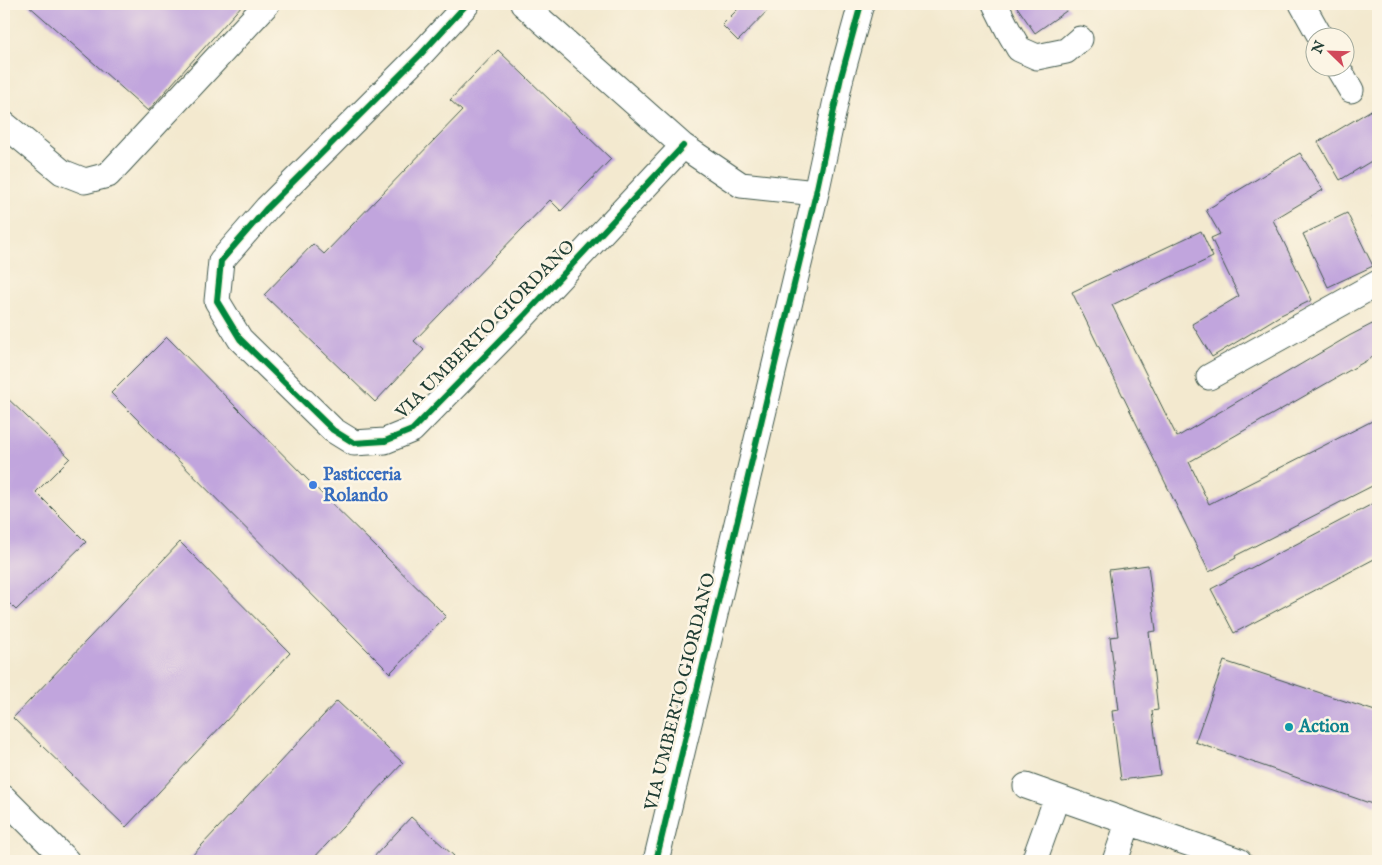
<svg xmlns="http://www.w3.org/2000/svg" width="1382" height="865" font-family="'IM FELL English',serif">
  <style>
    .building { fill: #c1a5dd }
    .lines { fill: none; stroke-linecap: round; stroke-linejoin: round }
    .minor-casing { stroke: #3f574b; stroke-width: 27 }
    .minor { stroke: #fff; stroke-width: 25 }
    .cycleway-casing { stroke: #fcf5e5; stroke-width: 9 }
    .cycleway { stroke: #00873e; stroke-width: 6 }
    .shop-dot { fill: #3f7fe0; stroke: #fcf5e5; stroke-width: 2 }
    .culture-dot { fill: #0f9aa8; stroke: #fcf5e5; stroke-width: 2 }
    .labels { text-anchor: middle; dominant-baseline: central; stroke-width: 5; stroke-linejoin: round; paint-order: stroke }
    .street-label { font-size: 18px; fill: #1f3d34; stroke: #fcf5e5 }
    .shop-label { font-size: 18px; font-weight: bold; fill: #366cbe; stroke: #fcf5e5; text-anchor: start }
    .culture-label { font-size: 18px; font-weight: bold; fill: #0d838f; stroke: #fcf5e5; text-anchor: start }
  </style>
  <rect width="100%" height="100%" fill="#fcf5e5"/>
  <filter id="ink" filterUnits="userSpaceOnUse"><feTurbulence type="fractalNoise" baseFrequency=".02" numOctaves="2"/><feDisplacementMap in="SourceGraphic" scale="10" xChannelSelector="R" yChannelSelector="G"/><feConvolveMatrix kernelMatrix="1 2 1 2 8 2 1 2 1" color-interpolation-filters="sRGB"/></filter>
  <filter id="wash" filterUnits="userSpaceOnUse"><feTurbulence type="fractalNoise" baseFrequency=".0096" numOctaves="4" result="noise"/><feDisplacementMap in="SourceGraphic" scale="20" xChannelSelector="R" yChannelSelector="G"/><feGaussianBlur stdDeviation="1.12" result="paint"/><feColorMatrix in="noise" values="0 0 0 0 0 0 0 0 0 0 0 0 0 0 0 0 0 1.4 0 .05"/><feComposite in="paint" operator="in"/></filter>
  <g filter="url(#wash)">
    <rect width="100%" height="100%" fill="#f3e9cf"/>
    <g id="blocks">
      <!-- building -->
      <path class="building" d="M27,4H243L148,111Z
        M743,4H774L738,41L722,25Z
        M1015,4H1065L1069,9L1035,33Z
        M498,50L611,159L561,211L550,200L414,341L424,350L375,402L264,295L313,244L324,254L462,111L450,100Z
        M1378,106V157L1340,180L1318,142Z
        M1300,153L1323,190L1273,220L1312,300L1281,315L1212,357L1192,324L1239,296L1211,238L1220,234L1206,210Z
        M1378,212V225L1373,216Z
        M1347,213L1373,266L1328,287L1303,234Z
        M1201,231L1213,257L1112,305L1177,437L1349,336L1378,321V354L1189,462L1209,504L1378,418V483L1235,556L1236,558L1209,572L1072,292Z
        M167,337L313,485L446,616L390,673L111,393Z
        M4,395L70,458L36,492L86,542L16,610L4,598Z
        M1378,501V557L1234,633L1211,589Z
        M180,542L290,653L126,827L13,718Z
        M1148,565L1156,631L1149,632L1158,710L1152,711L1160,775L1121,780L1112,711L1119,710L1110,637L1118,636L1109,570Z
        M1224,661L1378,712V796L1375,805L1195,742Z
        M337,701L403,763L311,861H187Z
        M411,817L454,856L449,861H370Z"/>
    </g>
  </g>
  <g filter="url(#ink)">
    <use href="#blocks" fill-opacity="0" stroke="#3f574b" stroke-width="1"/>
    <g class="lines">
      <defs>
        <path id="minor" d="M467,4L421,54L267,208L221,261L217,301L240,339L333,430L354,443L385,441L412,430L526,314L683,146
          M523,4L683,146L741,185L816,193
          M995,4L1008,30L1019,49L1037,57L1066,51L1080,39
          M1302,4L1321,38
          M1338,68L1351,90
          M4,124L62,172L85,181L108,175L267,4
          M1209,377L1378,283
          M1026,786L1239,861
          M4,798L67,861
          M656,861L816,193L841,77L861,4
          M1034,861L1057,797
          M1115,861L1128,823"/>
      </defs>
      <!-- minor casing -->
      <use href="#minor" class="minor-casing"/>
      <!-- minor -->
      <use href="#minor" class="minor"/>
      <defs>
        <path id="cycleway" d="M467,4L421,54L267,208L221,261L217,301L240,339L333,430L354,443L385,441L412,430L526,314L683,146
          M656,861L816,193L841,77L861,4"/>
      </defs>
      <!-- cycleway casing -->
      <use href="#cycleway" class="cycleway-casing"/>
      <!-- cycleway -->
      <use href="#cycleway" class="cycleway"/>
    </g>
  </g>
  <!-- markers -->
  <circle class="shop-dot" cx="313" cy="485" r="5"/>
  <circle class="culture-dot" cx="1289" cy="727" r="5"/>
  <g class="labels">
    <!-- street labels -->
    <g class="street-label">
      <text transform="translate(486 330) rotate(-45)">VIA UMBERTO GIORDANO</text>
      <text transform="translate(681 692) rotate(-76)">VIA UMBERTO GIORDANO</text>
    </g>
    <!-- shop labels -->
    <g class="shop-label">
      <text x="323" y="475">Pasticceria<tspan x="323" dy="21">Rolando</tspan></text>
    </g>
    <!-- culture labels -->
    <g class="culture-label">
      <text x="1299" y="727">Action</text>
    </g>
  </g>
  <!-- margin -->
  <rect width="1382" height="865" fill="none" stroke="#fcf5e5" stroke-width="20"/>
  <!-- north arrow -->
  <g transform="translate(1330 52) rotate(293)"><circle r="24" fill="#fcf5e5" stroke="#a4ab9e"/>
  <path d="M0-4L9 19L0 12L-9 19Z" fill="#d1495b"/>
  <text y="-8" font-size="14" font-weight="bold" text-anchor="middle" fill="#1f3d34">N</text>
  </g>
</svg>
